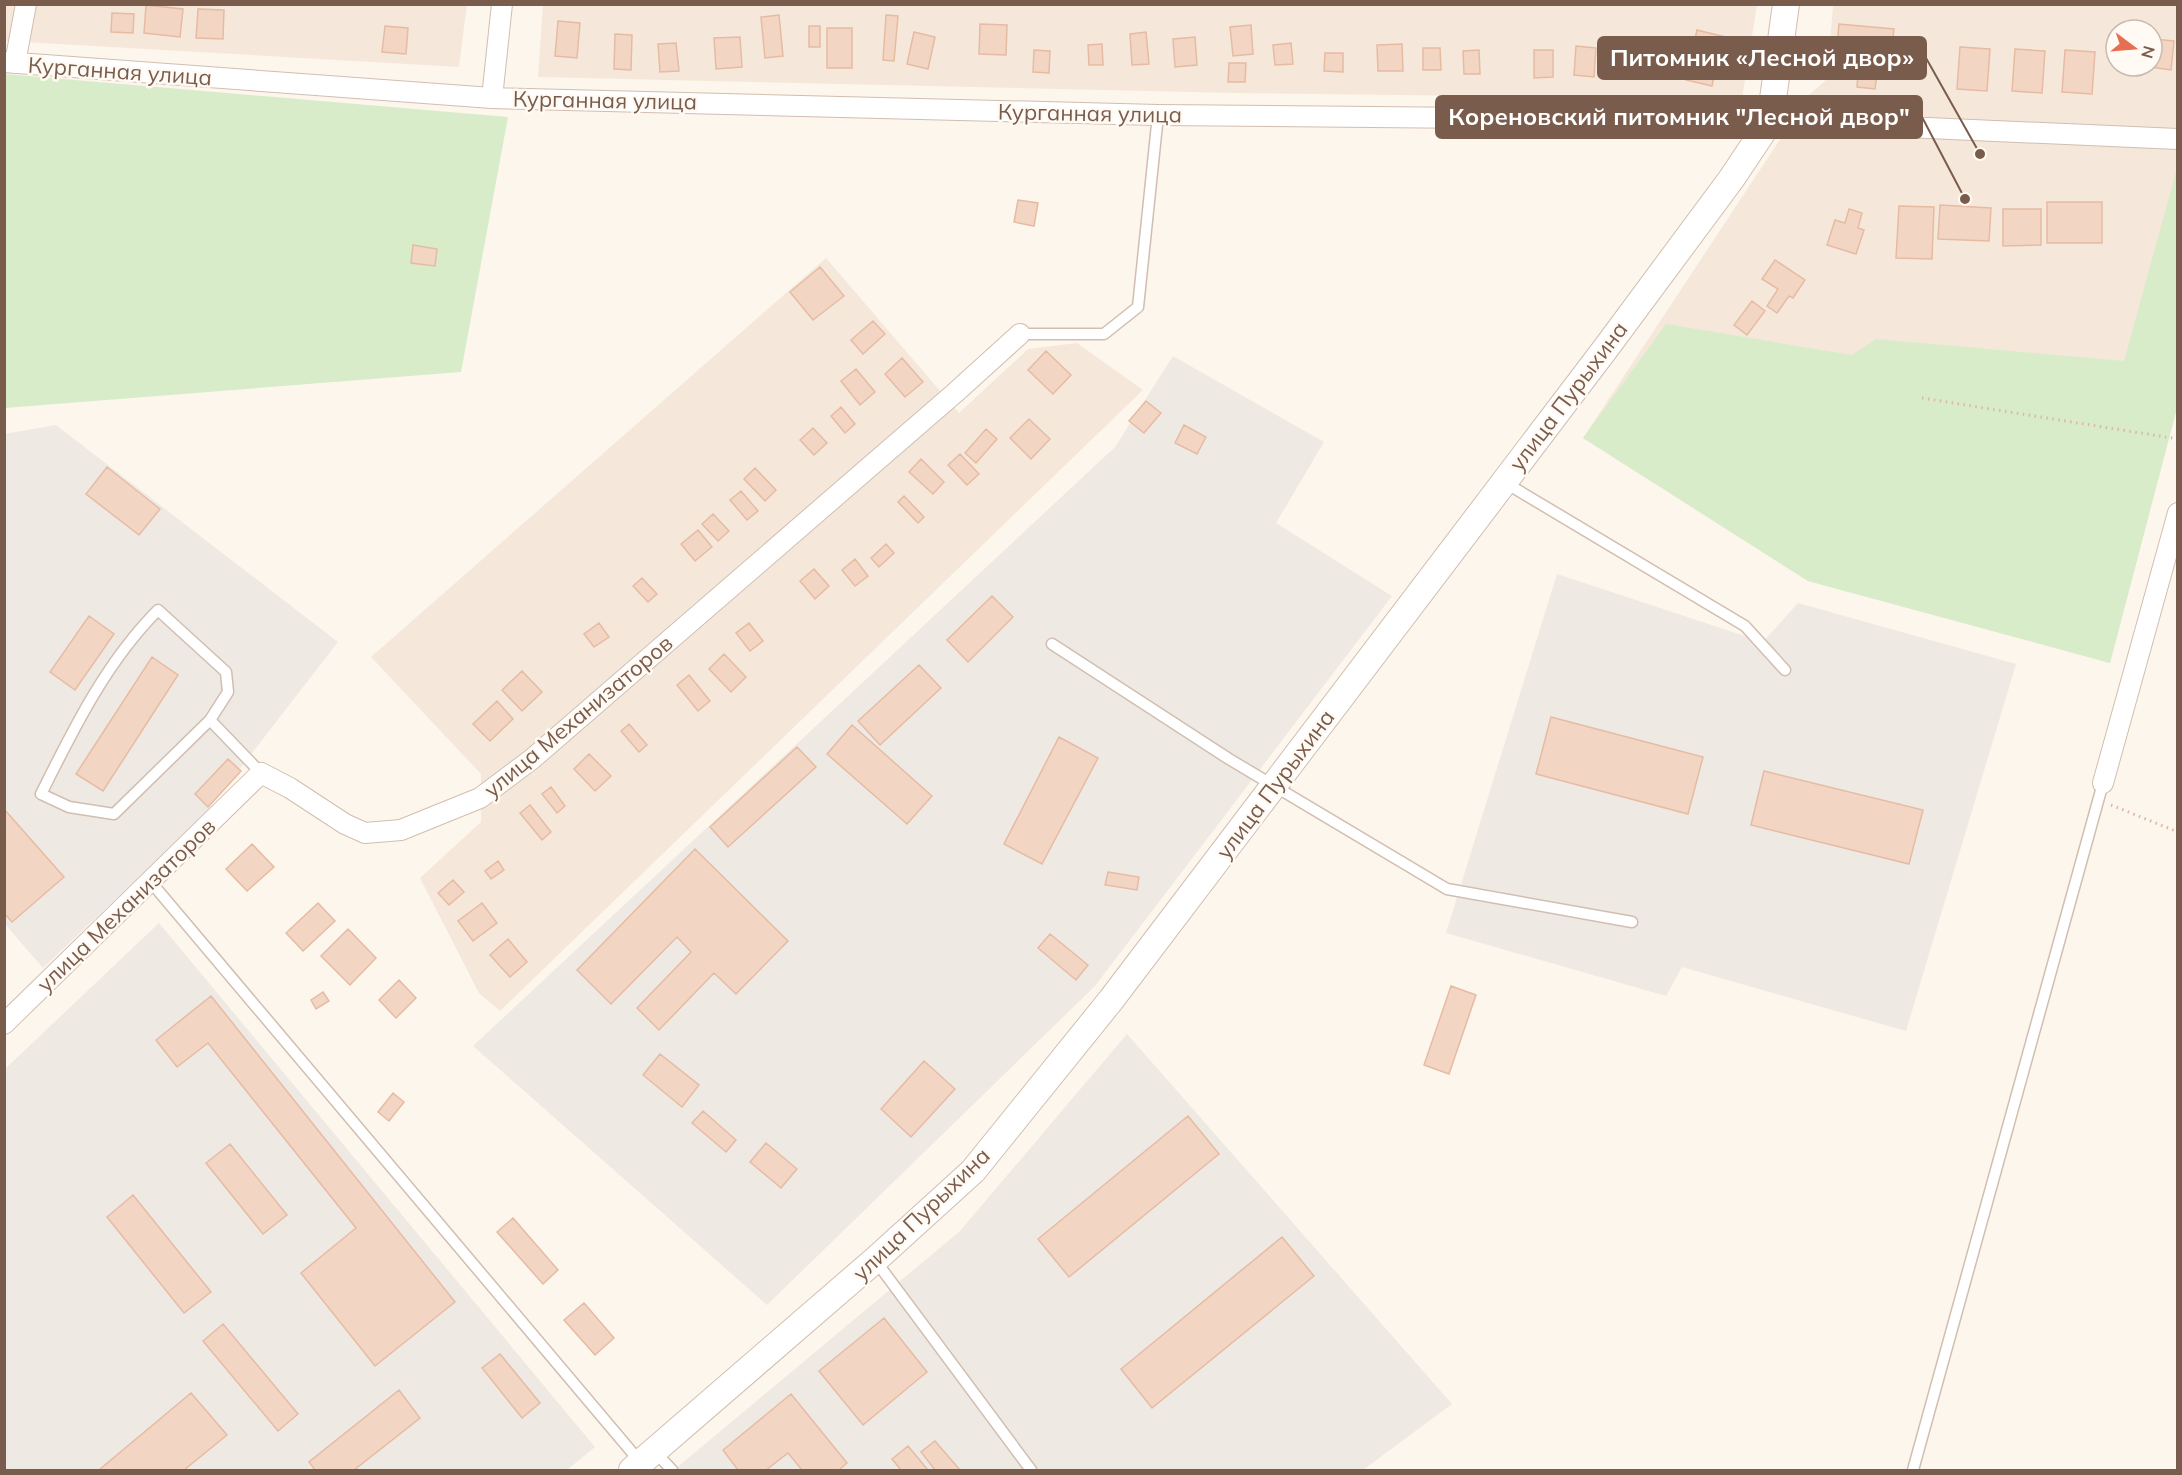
<svg xmlns="http://www.w3.org/2000/svg" width="2182" height="1475" font-family="Mulish,sans-serif">
  <style>
    .residential { fill: #f5e8da; fill-rule: evenodd }
    .industrial { fill: #efe9e4 }
    .green { fill: #d8ecc9 }
    .building { fill: #f3d5c3; stroke: #e6bba3; stroke-width: 1.5 }
    .lines { fill: none; stroke-linecap: round; stroke-linejoin: round }
    .service-casing { stroke: #d1beb0; stroke-width: 13 }
    .minor-casing { stroke: #d1beb0; stroke-width: 22 }
    .tertiary-casing { stroke: #d1beb0; stroke-width: 28 }
    .path { stroke: #d9b8a5; stroke-width: 3; stroke-dasharray: 1.5 4.5; stroke-linecap: butt }
    .service { stroke: #fff; stroke-width: 10 }
    .minor { stroke: #fff; stroke-width: 20 }
    .tertiary { stroke: #fff; stroke-width: 26 }
    .labels { text-anchor: middle; dominant-baseline: central; stroke-width: 5; stroke-linejoin: round; paint-order: stroke }
    .street-label { font-size: 22px; fill: #7a5c4d; stroke: #fffaf3 }
    .leader { fill: none; stroke: #7a5c4d; stroke-width: 2 }
    .callout-dot { fill: #7a5c4d; stroke: #fffaf3; stroke-width: 2 }
    .callout { fill: #7a5c4d; stroke: #7a5c4d; stroke-width: 2 }
    .callout-label { font-size: 24px; text-anchor: middle; font-weight: bold; fill: #fff }
  </style>
  <rect width="100%" height="100%" fill="#fdf6ec"/>
  <!-- residential -->
  <path class="residential" d="M467,4L459,67L5,41L4,5Z
    M543,5H1757L1742,99L1234,93L538,77Z
    M1833,5H2177V408L2110,663L1808,581L1583,438L1810,94L1827,79ZM2116,30H2152V66H2116Z
    M826,258L959,413L1028,349L1077,343L1143,390L500,1011L479,993L420,878L481,822V774L371,657Z"/>
  <!-- industrial -->
  <path class="industrial" d="M1173,356L1324,442L1276,523L1392,596L1095,986L767,1305L473,1046L1115,447Z
    M56,425L338,642L204,815L43,968L5,924L4,434Z
    M1557,574L1763,642L1798,603L2016,664L1906,1031L1682,967L1666,996L1446,933Z
    M159,923L595,1447L567,1470H5V1069Z
    M1127,1034L1452,1404L1363,1470H674L960,1231Z"/>
  <!-- green -->
  <path class="green" d="M5,74L508,117L461,372L5,408Z
    M2177,168V408L2110,663L1808,581L1583,438L1666,324L1852,355L1876,339L2124,361Z"/>
  <!-- building -->
  <path class="building" d="M146,5L183,9L180,37L144,33Z
    M198,9L224,10L223,39L196,38Z
    M112,13L134,14L133,33L111,32Z
    M779,15L783,56L765,58L761,17Z
    M886,15L898,16L894,61L883,60Z
    M558,21L580,23L577,58L555,56Z
    M980,24L1007,25L1006,55L979,54Z
    M1839,24L1894,29L1890,61L1836,56Z
    M1251,25L1253,54L1233,56L1230,27Z
    M385,26L408,28L406,54L382,52Z
    M809,26H820V47H809Z
    M827,28H852V68H827Z
    M1697,30L1730,38L1725,58L1718,57L1712,86L1686,80Z
    M914,32L935,37L928,69L907,64Z
    M1146,32L1149,64L1132,65L1130,34Z
    M615,34L632,35L631,70L614,69Z
    M740,37L742,67L716,69L714,38Z
    M1195,37L1197,65L1175,67L1173,39Z
    M2153,39L2174,41L2171,70L2150,67L2152,66Z
    M676,43L679,71L660,72L658,44Z
    M1291,43L1293,64L1275,65L1273,45Z
    M1102,44L1103,65H1089L1088,45Z
    M1402,44L1403,71H1378L1377,45Z
    M1576,46L1596,48L1594,77L1574,75Z
    M1960,47L1990,49L1987,91L1957,89Z
    M1423,48H1440L1441,70H1423Z
    M2015,49L2045,51L2042,93L2012,91Z
    M1034,50L1050,51L1049,73L1033,72Z
    M1479,50L1480,74H1464L1463,51Z
    M1534,50H1553V77L1534,78Z
    M2065,50L2095,52L2092,94L2062,92Z
    M1325,53H1343V72L1324,71Z
    M1229,63H1246L1245,82H1228Z
    M1858,73L1877,74L1875,89L1857,87Z
    M1018,200L1038,203L1034,226L1014,222Z
    M2047,202H2102V243H2047Z
    M1940,205L1991,208L1989,241L1938,239Z
    M1899,206L1934,207L1932,259L1896,258Z
    M1849,209L1862,213L1858,228L1864,230L1856,254L1827,245L1835,220L1845,223Z
    M2003,209H2041V245L2003,246Z
    M413,245L437,249L435,266L411,263Z
    M1775,260L1805,280L1793,298L1789,296L1777,313L1767,306L1778,289L1762,279Z
    M820,267L844,296L813,320L790,292Z
    M1752,301L1765,311L1747,335L1734,325Z
    M873,321L885,334L863,354L851,340Z
    M1046,351L1071,375L1053,394L1028,370Z
    M902,358L923,382L905,397L885,374Z
    M856,369L875,392L860,405L841,381Z
    M1146,401L1161,413L1144,433L1129,421Z
    M841,407L855,424L845,433L831,416Z
    M1029,419L1050,439L1031,459L1010,438Z
    M1184,425L1206,437L1197,454L1175,443Z
    M813,428L827,443L814,455L800,440Z
    M986,429L997,439L976,463L965,453Z
    M960,454L979,474L967,485L948,465Z
    M921,459L944,482L933,494L909,472Z
    M107,467L160,509L139,535L86,494Z
    M755,468L776,490L765,501L744,479Z
    M741,491L758,511L747,520L730,500Z
    M904,496L924,517L918,523L898,502Z
    M713,514L729,531L718,541L702,524Z
    M698,530L712,547L695,561L681,544Z
    M886,544L894,553L879,567L871,558Z
    M855,559L868,576L855,586L842,570Z
    M814,569L829,586L815,599L800,581Z
    M642,578L657,594L648,602L633,586Z
    M992,596L1013,617L968,662L947,640Z
    M89,616L114,634L75,690L50,672Z
    M599,623L609,637L594,647L584,634Z
    M749,623L763,641L750,651L736,633Z
    M724,654L746,677L731,692L709,669Z
    M152,657L178,675L103,791L76,774Z
    M919,665L941,688L880,745L858,721Z
    M522,671L542,692L522,711L502,690Z
    M689,675L710,701L698,711L677,685Z
    M497,701L513,719L490,741L473,724Z
    M1551,717L1703,757L1688,814L1536,774Z
    M629,724L647,745L639,752L621,731Z
    M852,725L932,796L907,824L827,754Z
    M1059,737L1098,758L1042,864L1004,844Z
    M797,747L816,767L728,847L710,827Z
    M589,754L611,776L595,791L574,769Z
    M228,759L241,771L208,807L195,794Z
    M1764,771L1923,810L1909,864L1751,825Z
    M551,787L565,806L557,813L542,794Z
    M530,805L551,832L542,840L520,813Z
    M4,809L64,877L12,922L4,913Z
    M252,844L274,867L247,891L226,869Z
    M695,849L788,941L736,994L714,973L659,1030L637,1008L691,952L677,937L611,1004L577,970Z
    M498,861L504,870L491,879L485,871Z
    M1108,872L1139,877L1137,890L1105,885Z
    M453,880L464,892L449,905L438,893Z
    M318,903L335,921L303,951L286,933Z
    M482,903L497,923L473,941L458,921Z
    M348,929L376,958L350,985L321,956Z
    M1050,934L1088,965L1076,980L1038,948Z
    M508,939L527,962L510,977L490,955Z
    M399,980L416,998L396,1018L379,1000Z
    M1451,986L1476,995L1449,1074L1424,1065Z
    M323,992L329,1001L316,1009L311,1000Z
    M211,996L455,1302L375,1366L301,1273L356,1228L208,1043L177,1067L156,1040Z
    M660,1054L699,1085L682,1107L643,1075Z
    M924,1061L955,1089L911,1137L881,1109Z
    M393,1093L404,1102L389,1121L378,1112Z
    M703,1111L736,1140L726,1152L692,1123Z
    M1188,1116L1219,1154L1069,1277L1038,1239Z
    M766,1143L797,1169L781,1188L750,1162Z
    M230,1144L287,1215L263,1234L206,1163Z
    M133,1195L211,1292L184,1313L107,1217Z
    M513,1218L558,1270L543,1284L497,1232Z
    M1282,1237L1314,1276L1152,1408L1121,1369Z
    M584,1303L614,1338L595,1355L564,1320Z
    M884,1318L927,1372L863,1425L819,1371Z
    M223,1324L298,1414L278,1431L203,1341Z
    M500,1354L540,1403L522,1418L482,1368Z
    M399,1390L420,1418L354,1470H315L309,1462Z
    M191,1393L227,1435L184,1470H99Z
    M791,1394L847,1463L839,1470H802L788,1453L766,1470H738L723,1450Z
    M935,1441L960,1470H935L921,1452Z
    M908,1446L928,1470H901L892,1459Z"/>
  <g class="lines">
    <defs>
      <path id="service" d="M1020,334H1104L1138,307L1158,115
        M1504,482L1745,626L1785,670
        M158,610L226,672L228,692L210,720L114,814L69,807L41,794C73,730 106,662 158,610Z
        M1052,644L1229,759L1447,889L1632,922
        M210,720L261,773
        M150,881L641,1463
        M875,1260L1031,1470
        M654,1451L672,1470
        M1913,1470L2103,783"/>
      <path id="minor" d="M4,62L492,98L1158,115L1770,121L2178,139
        M15,63L26,4
        M492,98L502,4
        M2103,783L2178,513
        M4,1024L261,773L290,788L345,824L365,833L401,830L480,798L532,759L956,392L1020,334"/>
      <path id="tertiary" d="M632,1470L875,1260L973,1171L1111,1000L1606,348L1732,178L1770,121L1786,4"/>
    </defs>
    <!-- service casing -->
    <use href="#service" class="service-casing"/>
    <!-- minor casing -->
    <use href="#minor" class="minor-casing"/>
    <!-- tertiary casing -->
    <use href="#tertiary" class="tertiary-casing"/>
    <!-- path -->
    <path class="path" d="M1922,398L2178,439
      M2111,805L2178,832"/>
    <!-- service -->
    <use href="#service" class="service"/>
    <!-- minor -->
    <use href="#minor" class="minor"/>
    <!-- tertiary -->
    <use href="#tertiary" class="tertiary"/>
  </g>
  <g class="labels">
    <!-- street labels -->
    <g class="street-label">
      <text transform="translate(120 71) rotate(4)">Курганная улица</text>
      <text transform="translate(605 100) rotate(1)">Курганная улица</text>
      <text transform="translate(1090 113) rotate(1)">Курганная улица</text>
      <text transform="translate(1568 396) rotate(-53)">улица Пурыхина</text>
      <text transform="translate(578 716) rotate(-40)">улица Механизаторов</text>
      <text transform="translate(1275 784) rotate(-53)">улица Пурыхина</text>
      <text transform="translate(126 905) rotate(-44)">улица Механизаторов</text>
      <text transform="translate(921 1214) rotate(-44)">улица Пурыхина</text>
    </g>
  </g>
  <!-- callouts -->
  <path class="leader" d="M1980 154L1926 58M1965 199L1922 117"/>
  <g class="callout-dot">
    <circle cx="1980" cy="154" r="6"/>
    <circle cx="1965" cy="199" r="6"/>
  </g>
  <g class="callout">
    <rect x="1598" y="37" width="328" height="42" rx="6"/>
    <rect x="1436" y="96" width="486" height="42" rx="6"/>
  </g>
  <g class="callout-label">
    <text x="1762" y="66">Питомник «Лесной двор»</text>
    <text x="1679" y="125">Кореновский питомник "Лесной двор"</text>
  </g>
  <!-- border -->
  <rect width="2182" height="1475" fill="none" stroke="#7a5c4d" stroke-width="12"/>
  <!-- north arrow -->
  <g transform="translate(2134 48) rotate(106)"><circle r="28" fill="#fffaf3" stroke="#cabbb1" stroke-width="1.5"/>
  <path d="M0-4.5L10 22L0 15L-10 22Z" fill="#e76f51"/>
  <text y="-9" font-size="16" font-weight="bold" text-anchor="middle" fill="#7a5c4d">N</text>
  </g>
</svg>
